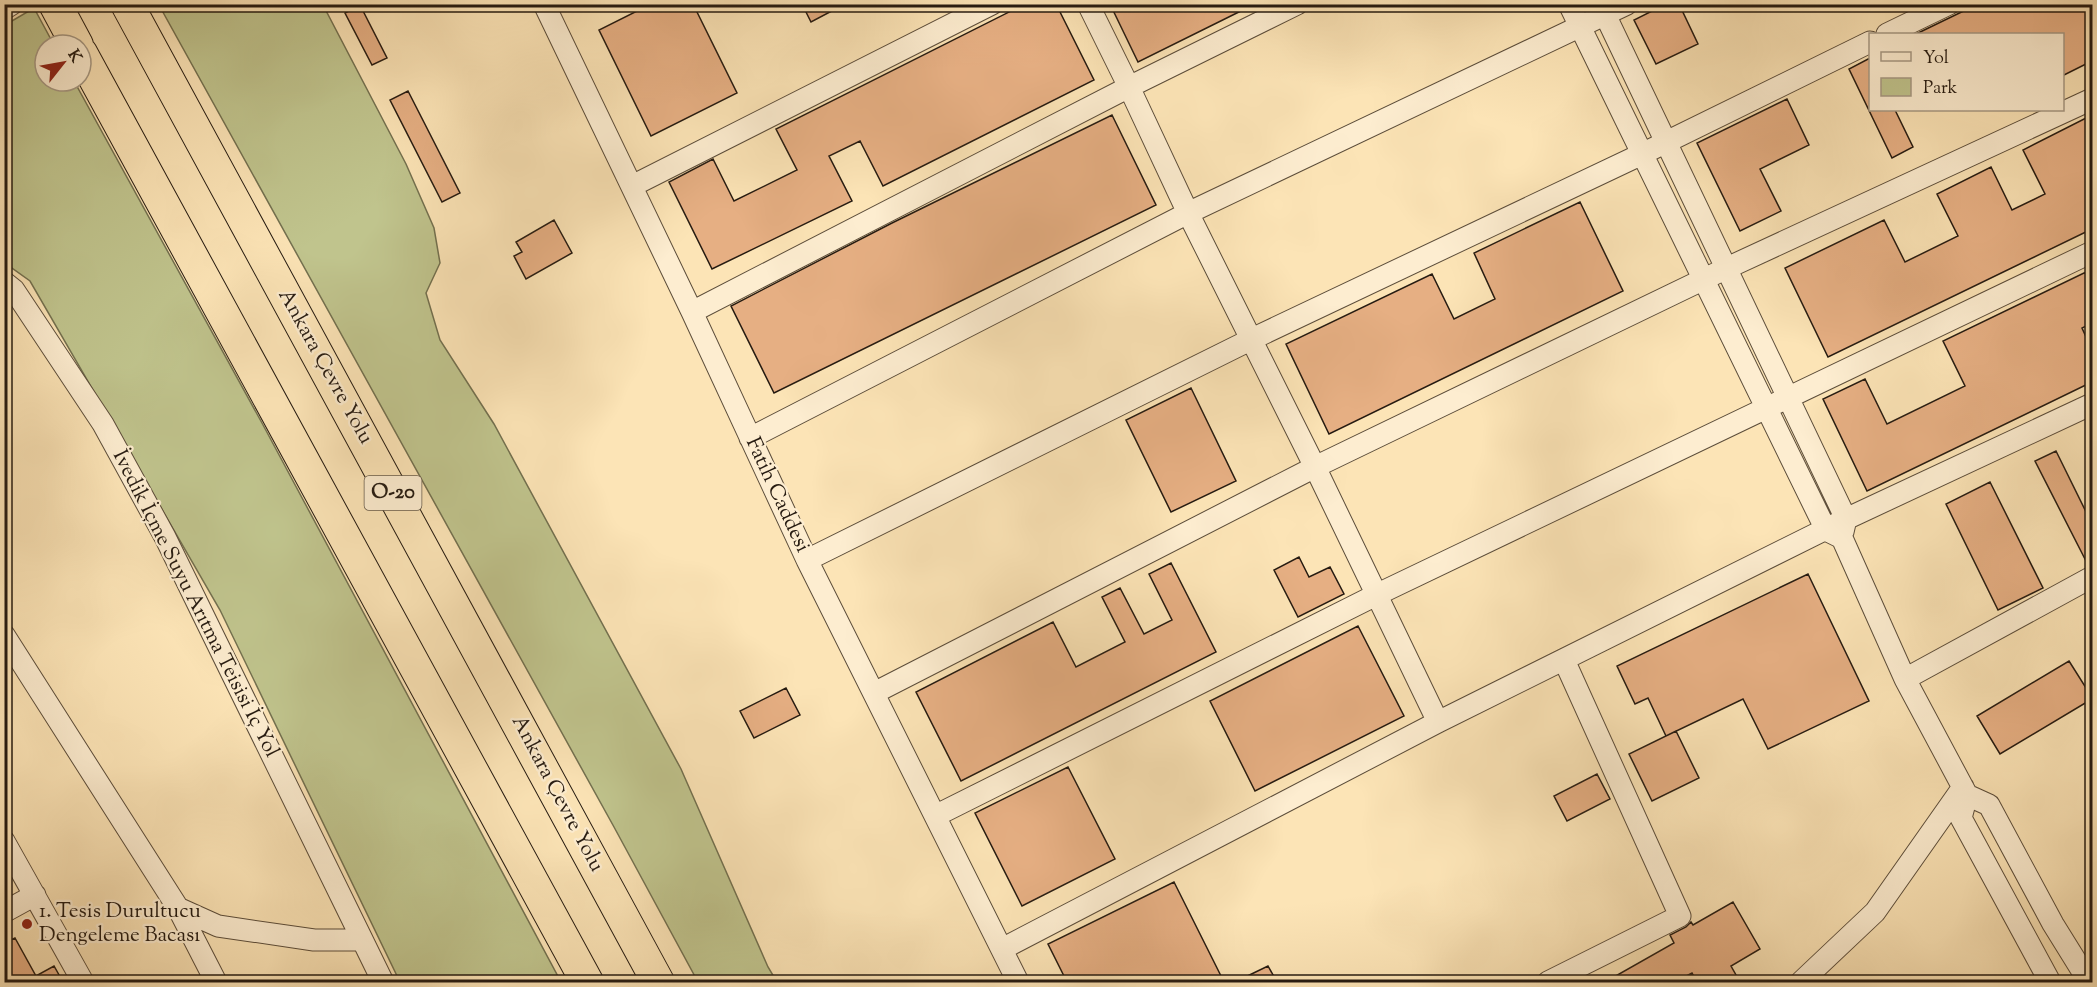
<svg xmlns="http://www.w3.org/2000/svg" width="2097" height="987" font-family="'Sorts Mill Goudy',serif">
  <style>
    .green { fill: #c0c48d; stroke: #73704f; stroke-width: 1.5 }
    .building { fill: #e6af83; stroke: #261b11; stroke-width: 1.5 }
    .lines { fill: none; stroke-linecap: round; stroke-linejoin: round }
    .minor-casing { stroke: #5c4d3a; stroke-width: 23 }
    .highway-casing { stroke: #261b11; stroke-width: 34 }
    .minor { stroke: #fdedd0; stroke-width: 21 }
    .highway { stroke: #fce4b6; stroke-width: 32 }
    .poi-dot { fill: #8f2418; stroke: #fdedd0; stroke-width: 2 }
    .labels { text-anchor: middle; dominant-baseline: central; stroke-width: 4.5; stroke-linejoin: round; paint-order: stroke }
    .shield { fill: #fdedd0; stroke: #665a4a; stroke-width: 1.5 }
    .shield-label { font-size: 20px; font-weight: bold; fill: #261b11 }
    .street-label { font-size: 21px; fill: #261b11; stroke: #fdedd0 }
    .poi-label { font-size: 21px; fill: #261b11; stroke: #fdedd0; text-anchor: start }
  </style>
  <rect width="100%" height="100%" fill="#fce4b6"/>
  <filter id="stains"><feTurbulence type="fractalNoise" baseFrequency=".00333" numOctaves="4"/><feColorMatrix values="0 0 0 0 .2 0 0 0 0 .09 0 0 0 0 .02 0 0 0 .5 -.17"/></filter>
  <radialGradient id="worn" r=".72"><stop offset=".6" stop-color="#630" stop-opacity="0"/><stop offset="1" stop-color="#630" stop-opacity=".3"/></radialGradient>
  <!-- green -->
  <path class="green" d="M159,5H323L406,164L434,228L440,263L426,293L440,340L494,424L681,769L768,967L777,982H698L614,827Z
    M34,8L54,45H45V81H74L262,423L561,982H400L220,610L30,281L5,263V25Z"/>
  <!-- building -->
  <path class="building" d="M651,4H693L737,93L651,136L599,30Z
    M802,4H845L811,22Z
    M1025,4H1056L1094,80L883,186L860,141L829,156L852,201L712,269L669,182L713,159L734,201L797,170L776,129Z
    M1110,4H1255L1138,62Z
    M1666,4H1679L1698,44L1656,64L1634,20Z
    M1978,4H2092V61L2062,76V34H1916Z
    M360,5L387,58L372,65L345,13Z
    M1870,58V110H1895L1913,147L1892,158L1849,69Z
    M408,91L460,193L442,202L390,100Z
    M1787,99L1809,145L1760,169L1781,211L1740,231L1697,143Z
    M1112,115L1156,205L774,393L731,306L892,223Z
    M2092,115V229L1828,357L1785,268L1884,220L1905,262L1958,236L1937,194L1991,167L2012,210L2045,194L2023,150Z
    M1580,202L1623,291L1329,434L1286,344L1432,274L1454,319L1495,299L1474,253Z
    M554,220L572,253L526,279L514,256L522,252L516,242Z
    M2086,272L2092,285V323L2082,328L2092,350V382L1867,491L1823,399L1865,379L1887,424L1965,386L1943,341Z
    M1191,388L1236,481L1171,512L1126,420Z
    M2056,451L2092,524V564L2088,565L2035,461Z
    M1990,482L2043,588L1998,610L1946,504Z
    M1299,557L1309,577L1330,567L1344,594L1298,617L1274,570Z
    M1171,563L1216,652L961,781L916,692L1053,622L1076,667L1125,642L1102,597L1120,588L1144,634L1172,620L1149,574Z
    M1808,574L1869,701L1768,749L1743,699L1666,736L1648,698L1635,704L1617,666Z
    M1358,626L1404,716L1255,791L1210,701Z
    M2069,661L2086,688L2092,684V699L2000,754L1977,716Z
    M786,688L800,715L754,738L740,711Z
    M1676,731L1699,778L1652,801L1629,754Z
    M1068,767L1115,859L1022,906L975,813Z
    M1597,774L1610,799L1567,821L1554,796Z
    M1174,882L1224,982H1067L1048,944Z
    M1733,902L1760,949L1731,966L1740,982H1697L1692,973L1675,982H1605L1674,943L1670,935L1686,927L1691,922L1693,925Z
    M15,938L36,976L54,966L63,982H9L4,974V943Z
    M1268,966L1277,982H1235Z"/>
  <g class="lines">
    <defs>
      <path id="minor" d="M544,4L692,312L807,560L1018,982
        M1088,4L1129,87L1188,213L1315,467L1438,722
        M1569,4L1826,530L1842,538L1905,679L1967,795L1989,805L2053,924L2089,982
        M1600,4L1846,519L1843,532
        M4,9L12,4
        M1887,34L1949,4
        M632,186L992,4
        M4,282L14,290L103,424L165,537L383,982
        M692,312L1129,87L1297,4
        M750,438L1188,213L1627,4
        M807,560L1252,339L1642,154L1870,42
        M4,635L178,908L216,982
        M1905,679L2092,577
        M874,693L1315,467L1727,268L2092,99
        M1967,795L1961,818L2050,982
        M935,816L1376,595L2092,252
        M4,841L83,982
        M178,908L218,926L314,940H362
        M4,912L35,895
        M1002,949L1438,722L1846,519L2092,404
        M1548,982L1680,916L1564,660
        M1801,982L1875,912L1963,787"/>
      <path id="highway" d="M55,4L77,45
        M127,4L658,982
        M81,53L587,982"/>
    </defs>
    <!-- minor casing -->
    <use href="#minor" class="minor-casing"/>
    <!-- highway casing -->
    <use href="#highway" class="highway-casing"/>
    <!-- minor -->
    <use href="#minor" class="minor"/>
    <!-- highway -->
    <use href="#highway" class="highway"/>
  </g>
  <!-- markers -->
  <circle class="poi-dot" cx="27" cy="924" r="6"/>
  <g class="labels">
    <!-- shield labels -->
    <rect class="shield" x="364.5" y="476" width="57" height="34" rx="4.5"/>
    <g class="shield-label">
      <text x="393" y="493">O-20</text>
    </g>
    <!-- street labels -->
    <g class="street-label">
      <text transform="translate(325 367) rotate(61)">Ankara Çevre Yolu</text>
      <text transform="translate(777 495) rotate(65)">Fatih Caddesi</text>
      <text transform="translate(195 604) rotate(63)">İvedik İçme Suyu Arıtma Teisisi İç Yol</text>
      <text transform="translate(557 794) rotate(62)">Ankara Çevre Yolu</text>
    </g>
    <!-- poi labels -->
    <g class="poi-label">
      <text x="39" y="912">1. Tesis Durultucu<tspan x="39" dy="24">Dengeleme Bacası</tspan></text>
    </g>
  </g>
  <!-- margin -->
  <rect width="2097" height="987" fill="none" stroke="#fce4b6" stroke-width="24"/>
  <rect x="6" y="6" width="2085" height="975" fill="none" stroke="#261b11" stroke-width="3"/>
  <rect x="12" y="12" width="2073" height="963" fill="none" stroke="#261b11" stroke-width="1.5"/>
  <!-- legend -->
  <rect x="1869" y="33" width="195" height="78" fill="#fdedd0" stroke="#a79984" stroke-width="1.5"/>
  <rect x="1881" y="52" width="30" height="9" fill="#fdedd0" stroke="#a79984" stroke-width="1.5"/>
  <text x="1923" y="63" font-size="18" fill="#261b11">Yol</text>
  <rect x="1881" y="78" width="30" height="18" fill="#c0c48d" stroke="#a79984" stroke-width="1.5"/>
  <text x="1923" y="93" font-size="18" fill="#261b11">Park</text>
  <!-- north arrow -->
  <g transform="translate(63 63) rotate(59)"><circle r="28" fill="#fdedd0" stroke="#a79984" stroke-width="1.5"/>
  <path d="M0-4.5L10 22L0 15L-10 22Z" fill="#8f2418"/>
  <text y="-9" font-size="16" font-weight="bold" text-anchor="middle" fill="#261b11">K</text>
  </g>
  <rect width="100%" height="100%" filter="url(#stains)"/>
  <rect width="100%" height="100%" fill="url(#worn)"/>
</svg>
